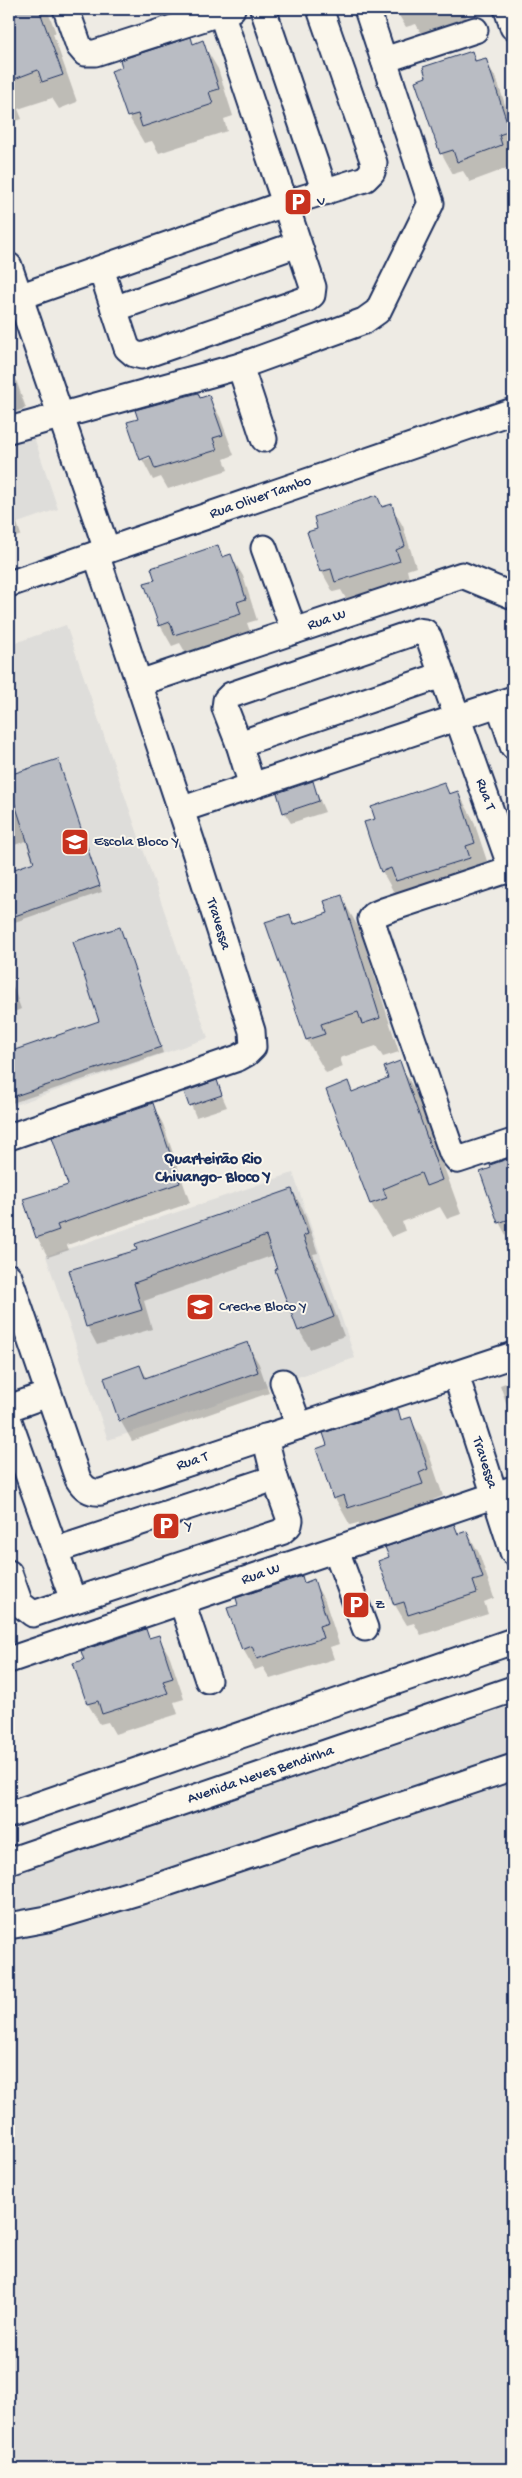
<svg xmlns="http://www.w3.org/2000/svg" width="522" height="2478" font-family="'Gochi Hand',sans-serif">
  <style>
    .built { fill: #deddda }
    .shadow { fill: #0003; fill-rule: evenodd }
    .building { fill: #b9bcc3; stroke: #1b2f5e }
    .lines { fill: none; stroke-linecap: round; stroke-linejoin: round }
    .minor-casing { stroke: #1b2f5e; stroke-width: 29 }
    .minor { stroke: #fbf7ec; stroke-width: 25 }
    .labels { text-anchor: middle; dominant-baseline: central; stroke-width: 4; stroke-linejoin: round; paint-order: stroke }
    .poi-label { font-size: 15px; fill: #1b2f5e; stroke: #fbf7ec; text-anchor: start }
    .street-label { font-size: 15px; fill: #1b2f5e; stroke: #fbf7ec }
    .neighbourhood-label { font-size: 16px; font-weight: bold; fill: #1b2f5e; stroke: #fbf7ec }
  </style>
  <rect width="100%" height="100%" fill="#eeebe4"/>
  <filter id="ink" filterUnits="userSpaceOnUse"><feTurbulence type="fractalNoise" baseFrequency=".02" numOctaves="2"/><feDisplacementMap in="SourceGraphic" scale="10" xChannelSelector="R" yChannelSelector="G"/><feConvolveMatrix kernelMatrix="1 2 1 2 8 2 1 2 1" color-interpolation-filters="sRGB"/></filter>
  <g filter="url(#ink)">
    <!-- built -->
    <path class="built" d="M9,362L58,509L9,526Z
      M66,625L208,1038L9,1107V645Z
      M293,1173L355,1358L108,1440L46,1256Z
      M513,1705V2469H9V1876Z"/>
    <!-- shadow -->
    <path class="shadow" d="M9,9H47L56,33L53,34L77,102L59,109L52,98L18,109L22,119L9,123Z
      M395,9H464L467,19L422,35L416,24L406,27Z
      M190,39L194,45L202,42L218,69L233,116L224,119L227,131L159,153L152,141L144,143L129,117L113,72Z
      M471,52L477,62L485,59L497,80L513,129V154L510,155L513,166L470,182L463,171L453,174L442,154L428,78Z
      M9,360L26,408L9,414Z
      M208,396L220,417L234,455L224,459L228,470L168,489L161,477L153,480L142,459L200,399ZM156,453L157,455L144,460V457Z
      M377,497L383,508L391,506L403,526L416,567L407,570L410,582L348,602L341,590L333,592L322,572L319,529Z
      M9,499L21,535L9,540Z
      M217,547L224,558L231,556L243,576L257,620L247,623L251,634L187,655L180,643L172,646L160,625Z
      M58,761L102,892L9,924V872L34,864L26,841L9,847V777Z
      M312,782L325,812L291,823L284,812Z
      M444,784L450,795L458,792L473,819L490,870L397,898L382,871L376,820Z
      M341,897L360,930L399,1052L383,1057L376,1046L340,1058L343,1067L326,1073L307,1040L289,915L295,925L329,914Z
      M120,928L163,1053L9,1104V1053L101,1022Z
      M9,975L21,1009L9,1014Z
      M399,1062L418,1096L461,1214L447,1219L440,1207L402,1222L405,1231L391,1237L371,1204L328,1090L348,1083L353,1093L390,1079Z
      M216,1082L227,1107L196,1117L186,1093Z
      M152,1104L163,1124L190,1203L67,1245L69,1250L48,1257L37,1237L70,1185Z
      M513,1158V1248L499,1222L491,1166Z
      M292,1190L303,1209L318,1253L313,1254L344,1336L310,1349L299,1330L274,1255L144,1301L152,1329L97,1345L87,1326L139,1250Z
      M513,1286V1307L507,1288Z
      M247,1344L259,1364L269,1393L132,1441L120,1420L140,1366L147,1378Z
      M9,1358L13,1372L9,1373Z
      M513,1371V1422L500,1385L511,1381L508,1373Z
      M397,1410L403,1421L410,1418L426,1445L443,1496L433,1500L437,1511L365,1535L358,1523L350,1525L335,1498L329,1446Z
      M454,1526L459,1535L467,1532L479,1553L494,1598L484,1602L488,1614L421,1635L414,1623L407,1625L395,1605Z
      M301,1577L305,1584L313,1581L325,1601L339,1644L330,1647L334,1659L270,1679L263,1667L255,1670L243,1649L240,1605Z
      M145,1630L151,1639L158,1636L170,1657L184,1699L174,1702L178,1714L115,1734L108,1722L100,1724L88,1704L74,1664Z"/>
    <!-- building -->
    <path class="building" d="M9,9H39L63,75L42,82L38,70L9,81Z
      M191,37L193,44L203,40L210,61L219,89L209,92L213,104L142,127L138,114L127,117L111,71L122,67L120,60Z
      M472,51L475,61L486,58L510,131L499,135L502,145L457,162L453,150L440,154L415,81L426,77L423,67Z
      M198,393L200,398L209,395L223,435L213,438L217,450L155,469L150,456L140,460L127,422L138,419L135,410Z
      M377,495L382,507L392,504L396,518L405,546L396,550L400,561L335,582L331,569L320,572L312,547L307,532L317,529L314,517Z
      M218,545L222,557L231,554L237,570L246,599L237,602L241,614L174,635L170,622L159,626L150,600L144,583L155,580L151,568Z
      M58,759L100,886L9,918V871L34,862L9,786V775Z
      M313,781L319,801L283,813L277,793Z
      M444,782L449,794L458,791L475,843L466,846L470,858L396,881L391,868L381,872L372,847L364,822L375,819L371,807Z
      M342,895L380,1018L362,1024L358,1012L321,1024L325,1034L306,1040L265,922L290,914L293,925L328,913L324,901Z
      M120,927L161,1047L9,1098V1052L99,1021L73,942Z
      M400,1061L442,1180L426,1186L421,1173L383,1189L387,1198L370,1204L326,1090L348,1081L352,1092L388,1078L384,1067Z
      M217,1080L222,1095L189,1106L184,1092Z
      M153,1103L180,1183L57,1225L59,1230L36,1238L23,1199L68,1185L52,1137Z
      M513,1157V1218L498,1223L480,1172L491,1168L490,1165Z
      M292,1189L308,1234L303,1236L334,1317L298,1331L275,1270L277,1269L266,1236L134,1283L142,1310L86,1327L69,1270L137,1250L135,1244Z
      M248,1342L258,1372L119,1421L104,1378L140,1365L145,1378Z
      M398,1409L401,1420L411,1417L418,1438L428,1469L419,1473L423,1484L348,1508L344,1495L333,1499L323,1469L316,1449L327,1445L323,1433Z
      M454,1524L458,1534L467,1531L474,1550L483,1578L473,1581L477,1593L408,1615L404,1602L394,1605L378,1561L389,1557L385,1547Z
      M302,1576L304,1583L314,1579L319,1595L328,1623L319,1626L323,1638L257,1659L252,1646L242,1650L227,1608L238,1605L236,1598Z
      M146,1629L149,1638L159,1635L164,1650L173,1678L163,1681L168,1693L102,1714L98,1701L87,1704L73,1663L84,1660L81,1651Z"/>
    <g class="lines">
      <defs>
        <g id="minor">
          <path d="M66,9L79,46L85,53H95L232,9"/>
          <path d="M263,9L325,192"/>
          <path d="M507,9L513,27"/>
          <path d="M384,60L475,30"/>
          <path d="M9,266L107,550"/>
          <path d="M101,269L127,348L134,354L142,356L307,299L312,295L313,287L220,9"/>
          <path d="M19,297L284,204L365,179L372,172L374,163L320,9"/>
          <path d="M114,309L298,244"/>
          <path d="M240,366L264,439"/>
          <path d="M9,430L240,366L364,321L378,311L431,203L367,9"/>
          <path d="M264,548L294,631"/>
          <path id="s1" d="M9,584L513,411"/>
          <path id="s2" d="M139,683L462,575L513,596"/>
          <path d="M499,704L513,746"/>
          <path d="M239,744L442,675"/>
          <path id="s3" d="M252,786L239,744L225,708L226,700L231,695L418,631L425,632L429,638L513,873"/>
          <path d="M180,810L513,699"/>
          <path d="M513,868L386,910L374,915L371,919L452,1153L458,1160L513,1142"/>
          <path d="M9,1137L238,1058L247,1053L253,1047L252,1031L194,849L96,554"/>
          <path id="s4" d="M9,1277L78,1479C84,1489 90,1493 101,1492L513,1355"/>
          <path id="s5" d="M456,1375L513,1552"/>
          <path d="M283,1382L299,1426"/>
          <path d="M9,1408L48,1394"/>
          <path d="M9,1421L73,1600"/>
          <path d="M56,1550L275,1478"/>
          <path d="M336,1550L365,1628"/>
          <path d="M9,1573L20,1604L33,1614L281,1532L289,1525L290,1520L275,1478L265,1437"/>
          <path d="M182,1602L208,1680"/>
          <path id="s6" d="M9,1660L513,1489"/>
          <path d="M9,1815L513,1641"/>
          <path id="s7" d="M9,1861L513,1689"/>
          <path d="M9,1926L47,1919L161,1885L513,1767"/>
        </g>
      </defs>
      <!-- minor casing -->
      <use href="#minor" class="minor-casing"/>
      <!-- minor -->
      <use href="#minor" class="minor"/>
    </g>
  </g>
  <!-- icons -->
  <defs>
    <symbol id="parking-square" viewBox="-11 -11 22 22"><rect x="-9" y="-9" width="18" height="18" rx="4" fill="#c8321e" stroke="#fbf7ec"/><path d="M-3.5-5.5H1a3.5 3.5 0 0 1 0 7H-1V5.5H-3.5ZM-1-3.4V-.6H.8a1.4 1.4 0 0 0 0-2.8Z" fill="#fff"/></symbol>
    <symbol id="school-square" viewBox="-11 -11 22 22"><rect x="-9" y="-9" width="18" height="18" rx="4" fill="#c8321e" stroke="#fbf7ec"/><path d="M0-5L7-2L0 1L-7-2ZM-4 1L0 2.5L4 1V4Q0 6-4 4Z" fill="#fff"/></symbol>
  </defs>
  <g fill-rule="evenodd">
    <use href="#parking-square" x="282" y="186" width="32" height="32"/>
    <use href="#school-square" x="59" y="826" width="32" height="32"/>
    <use href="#school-square" x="184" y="1291" width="32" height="32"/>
    <use href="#parking-square" x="150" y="1510" width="32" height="32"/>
    <use href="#parking-square" x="340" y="1589" width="32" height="32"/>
  </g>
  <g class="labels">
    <!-- poi labels -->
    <g class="poi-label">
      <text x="317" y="202">V</text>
      <text x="94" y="842">Escola Bloco Y</text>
      <text x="219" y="1307">Creche Bloco Y</text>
      <text x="185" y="1526">Y</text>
      <text x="375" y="1605">Z</text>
    </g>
    <!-- street labels -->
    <g class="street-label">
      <text stroke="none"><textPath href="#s1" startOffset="266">Rua Oliver Tambo</textPath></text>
      <text stroke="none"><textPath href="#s2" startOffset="198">Rua W</textPath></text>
      <text stroke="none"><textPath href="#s3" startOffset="476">Rua T</textPath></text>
      <text transform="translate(218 924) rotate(73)">Travessa</text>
      <text stroke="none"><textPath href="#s4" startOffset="338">Rua T</textPath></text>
      <text stroke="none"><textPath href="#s5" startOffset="92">Travessa</textPath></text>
      <text stroke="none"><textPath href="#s6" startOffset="266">Rua W</textPath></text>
      <text stroke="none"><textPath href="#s7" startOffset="266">Avenida Neves Bendinha</textPath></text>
    </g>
    <!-- neighbourhood labels -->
    <g class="neighbourhood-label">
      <text x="213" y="1160">Quarteirão Rio<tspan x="213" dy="18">Chivango- Bloco Y</tspan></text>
    </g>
  </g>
  <!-- margin -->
  <rect width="522" height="2478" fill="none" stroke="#fbf7ec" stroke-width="30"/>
  <rect x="15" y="15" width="492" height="2448" fill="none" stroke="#1b2f5e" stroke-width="2" filter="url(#ink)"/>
</svg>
